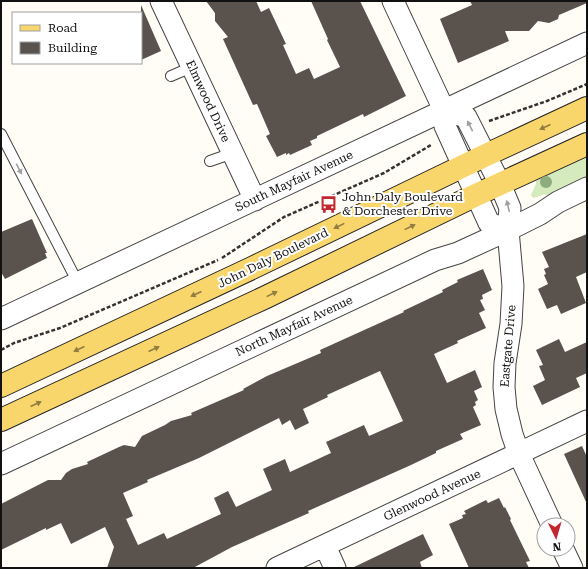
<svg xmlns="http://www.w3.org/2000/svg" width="588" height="569" font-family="'Roboto Serif',serif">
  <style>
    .green { fill: #d5ebbd }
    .building { fill: #5a524d; fill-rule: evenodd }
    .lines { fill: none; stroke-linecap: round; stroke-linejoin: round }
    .lane-casing { stroke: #444; stroke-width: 12 }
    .street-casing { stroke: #444; stroke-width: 23 }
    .primary-casing { stroke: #222; stroke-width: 24 }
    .path { stroke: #333; stroke-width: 2.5; stroke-dasharray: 4 2; stroke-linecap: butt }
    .lane { stroke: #fff; stroke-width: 10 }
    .street { stroke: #fff; stroke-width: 21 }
    .primary { stroke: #f9d66b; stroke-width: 22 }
    .tree { fill: #8dad7f }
    .oneway { fill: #a0a0a0 }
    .oneway2 { fill: #917d42 }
    .labels { text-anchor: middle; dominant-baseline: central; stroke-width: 4; stroke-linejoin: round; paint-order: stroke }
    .street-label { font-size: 12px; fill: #111; stroke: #fff }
    .poi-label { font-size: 12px; fill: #111; stroke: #fff; text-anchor: start }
  </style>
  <rect width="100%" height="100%" fill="#fffdf5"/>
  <!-- green -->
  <path class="green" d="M587,157V177L548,196L546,194L533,198L531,195L536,184V181L537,180Z"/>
  <!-- building -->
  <path class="building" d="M206,1H256L261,12L269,8L286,44L283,45L296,74L309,68L314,79L340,67L327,40L328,39L311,1H360L406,96L364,117L363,114L317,136V138L310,141L312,145L290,155L289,153L286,155V153L277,157L266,136L270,134L257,104L253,105L223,39L228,37L215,21V13Z
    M470,1H587V3L559,15L558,19L549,23L538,21L529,31H505L509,41L458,63L440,19L472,5Z
    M141,5L161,51L141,60Z
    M32,219L47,253H45L47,258L5,279L1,272V232Z
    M587,234V272L576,277L586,303L561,314L557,305L547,309L538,289L548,284L544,275L546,274L544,269L549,267L542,252Z
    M483,269L492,290L482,295L483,299L480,300L485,310L479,313L486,328L457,341L458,343L434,354L447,383L475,370L482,387L474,391L478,400L475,402L476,405L473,407L481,425L460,434L463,439L436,451V453L411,465L308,511L309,513L232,547L193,568H107L114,547L105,527L71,544L61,523L46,530V528L1,550V504L48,480H61L66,473L72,469L88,464L87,462L119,447L124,445L135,447L142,436L165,425L171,421L192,415L191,413L244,390L243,389L267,376L321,353L320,350L404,312L403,311L443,292L442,290L458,282L457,280ZM380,371L403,421L369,436L364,425L326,442L331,453L290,472L285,459L263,469L272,490L236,507L228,491L214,498L221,514L167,539L164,533L138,545L126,519L133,516L123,493L148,482L147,480L199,458L279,418L282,425L290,420L295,430L309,423L303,409L328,397L327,395Z
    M559,339L565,352L587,342V373L576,378L580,387L542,405L533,386L545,380L539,366L543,365L536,350Z
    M582,446L587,457V504L564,454Z
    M499,498L504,508L505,507L511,519L510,520L530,561L526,562L529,568H469L449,524L463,518L462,515L466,514L464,511L486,500L488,503Z
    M423,534L433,555L420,562L422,568H352Z"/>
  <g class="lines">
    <defs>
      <path id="lane" d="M171,76L192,67
        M1,134L78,283
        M210,161L233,153"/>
      <path id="street" d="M161,1L255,200
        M393,1L444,110L445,126L489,223L508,230
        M444,110L466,117L500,184L510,208L508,230L513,286L511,324L505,363L504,387L506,409L512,434L519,454L552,525
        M1,319L587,43
        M1,464L435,260L458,253L508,230L540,214L558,202L587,188
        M325,546L335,568
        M563,549L572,568
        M277,568L587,421"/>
      <path id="primary" d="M1,386L252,268L484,156L587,108
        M1,420L266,297L476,195L587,144"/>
    </defs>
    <!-- lane casing -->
    <use href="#lane" class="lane-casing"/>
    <!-- street casing -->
    <use href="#street" class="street-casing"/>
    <!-- primary casing -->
    <use href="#primary" class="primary-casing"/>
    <!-- path -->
    <path class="path" d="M489,121L547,101L587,84
      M222,258L284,217L384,173L431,145V146
      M1,350L14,343L60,328L218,260"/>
    <!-- lane -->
    <use href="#lane" class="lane"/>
    <!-- street -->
    <use href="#street" class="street"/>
    <!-- primary -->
    <use href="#primary" class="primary"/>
  </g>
  <!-- trees -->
  <circle class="tree" cx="546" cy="182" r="6"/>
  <!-- one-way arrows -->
  <defs><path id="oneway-solid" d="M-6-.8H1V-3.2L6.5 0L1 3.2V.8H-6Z"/></defs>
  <g class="oneway">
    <use href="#oneway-solid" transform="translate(470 126) rotate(-116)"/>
    <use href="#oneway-solid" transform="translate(19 169) rotate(63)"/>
    <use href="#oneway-solid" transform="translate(508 206) rotate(-103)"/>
  </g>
  <g class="oneway2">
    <use href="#oneway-solid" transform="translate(545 127) rotate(155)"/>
    <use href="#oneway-solid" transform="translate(339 226) rotate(154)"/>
    <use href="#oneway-solid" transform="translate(410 227) rotate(-26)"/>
    <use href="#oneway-solid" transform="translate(196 294) rotate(155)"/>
    <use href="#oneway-solid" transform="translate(272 294) rotate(-26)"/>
    <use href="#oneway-solid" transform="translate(79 349) rotate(155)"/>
    <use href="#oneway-solid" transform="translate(154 349) rotate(-25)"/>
    <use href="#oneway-solid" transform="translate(36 404) rotate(-25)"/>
  </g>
  <!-- icons -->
  <defs>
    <symbol id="bus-bare" viewBox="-9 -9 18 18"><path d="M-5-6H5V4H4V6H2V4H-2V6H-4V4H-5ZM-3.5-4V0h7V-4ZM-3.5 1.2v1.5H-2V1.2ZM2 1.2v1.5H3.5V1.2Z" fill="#c4262e" stroke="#fff" stroke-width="2.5" paint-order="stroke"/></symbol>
  </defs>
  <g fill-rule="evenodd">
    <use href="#bus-bare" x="316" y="192" width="25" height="25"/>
  </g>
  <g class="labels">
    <!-- street labels -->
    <g class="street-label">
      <text transform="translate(208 101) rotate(65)">Elmwood Drive</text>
      <text transform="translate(294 181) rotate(-25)">South Mayfair Avenue</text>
      <text transform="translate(273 258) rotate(-26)">John Daly Boulevard</text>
      <text transform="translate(294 326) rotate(-25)">North Mayfair Avenue</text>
      <text transform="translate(508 346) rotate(-85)">Eastgate Drive</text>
      <text transform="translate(432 495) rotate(-25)">Glenwood Avenue</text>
    </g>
    <!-- poi labels -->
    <g class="poi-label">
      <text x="342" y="197">John Daly Boulevard<tspan x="342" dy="14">&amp; Dorchester Drive</tspan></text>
    </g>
  </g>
  <!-- border -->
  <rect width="588" height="569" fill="none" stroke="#111111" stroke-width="4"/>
  <!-- legend -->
  <rect x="12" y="12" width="130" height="52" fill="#ffffff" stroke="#a0a0a0"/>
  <rect x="20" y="25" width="20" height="6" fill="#f9d66b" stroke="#a0a0a0"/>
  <text x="48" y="32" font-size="12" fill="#111111">Road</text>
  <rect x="20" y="42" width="20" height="12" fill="#5a524d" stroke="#a0a0a0"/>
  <text x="48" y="52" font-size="12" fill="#111111">Building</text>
  <!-- north arrow -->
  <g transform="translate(556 537) rotate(175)"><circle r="19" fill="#ffffff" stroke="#a0a0a0"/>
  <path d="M0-3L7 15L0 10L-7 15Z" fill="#c4262e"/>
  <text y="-6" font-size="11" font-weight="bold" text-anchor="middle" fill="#111111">N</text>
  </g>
</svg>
